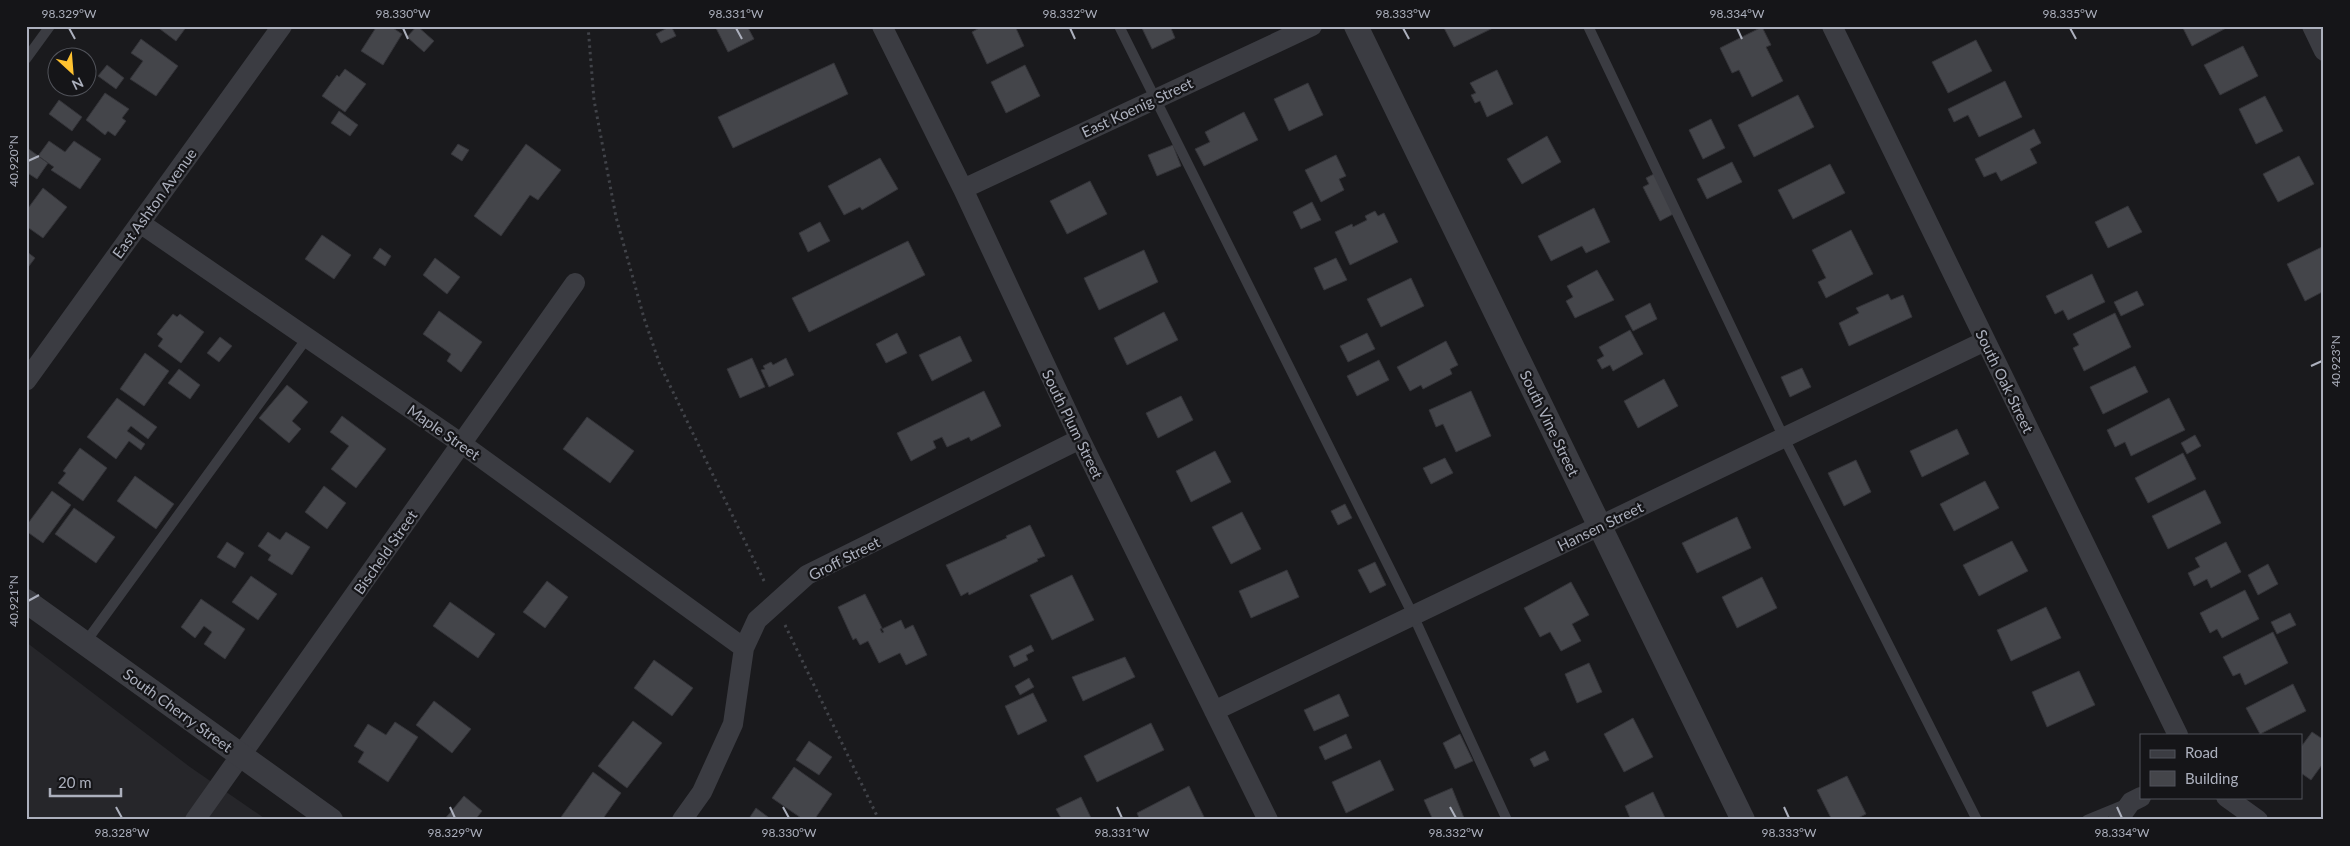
<svg xmlns="http://www.w3.org/2000/svg" width="2350" height="846" font-family="Lato,sans-serif">
  <style>
    .built { fill: #26262a }
    .building { fill: #44454a; stroke: #343439 }
    .lines { fill: none; stroke-linecap: round; stroke-linejoin: round }
    .path { stroke: #414349; stroke-width: 3; stroke-dasharray: 2.5 4; stroke-linecap: butt }
    .service { stroke: #3b3c42; stroke-width: 10 }
    .minor { stroke: #3b3c42; stroke-width: 20 }
    .tertiary { stroke: #3b3c42; stroke-width: 24 }
    .ticks { fill: none; stroke: #acb0bd; stroke-width: 2 }
    .labels { text-anchor: middle; dominant-baseline: central; stroke-width: 4.5; stroke-linejoin: round; paint-order: stroke }
    .street-label { font-size: 15px; fill: #acb0bd; stroke: #151518 }
    .neatline { fill: none; stroke: #acb0bd; stroke-width: 2 }
    .ticks-label { font-size: 12px; text-anchor: middle; fill: #acb0bd }
  </style>
  <rect width="100%" height="100%" fill="#1a1a1d"/>
  <!-- built -->
  <path class="built" d="M26,642L190,767L267,820H26Z"/>
  <!-- building -->
  <path class="building" d="M156,26H187L176,41Z
    M377,26H390L402,34L383,65L361,51Z
    M417,26L434,41L424,52L407,37Z
    M671,26L676,36L661,43L656,34Z
    M715,26H747L754,39L728,52Z
    M983,26H1015L1024,46L987,64L972,32Z
    M1141,26H1170L1175,38L1152,49Z
    M1443,26H1497L1454,47Z
    M2182,26H2230L2192,46Z
    M1762,27L1771,45L1766,47L1783,81L1752,97L1739,70L1732,73L1720,48Z
    M141,39L178,66L156,96L130,79L143,61L131,53Z
    M1976,40L1992,71L1948,93L1932,62Z
    M2243,46L2258,76L2220,95L2204,65Z
    M834,63L848,94L733,148L718,117Z
    M107,65L124,78L116,89L98,76Z
    M1025,65L1040,96L1006,113L991,82Z
    M345,69L366,84L345,112L322,96L337,75L339,77Z
    M1497,70L1513,104L1487,117L1480,101L1475,103L1471,95L1476,93L1470,83Z
    M2005,81L2022,117L1979,137L1968,115L1954,122L1948,109Z
    M1308,83L1323,115L1289,131L1274,99Z
    M105,93L129,109L122,118L126,121L115,136L108,131L105,135L86,120Z
    M1798,95L1814,127L1754,157L1738,125Z
    M2265,96L2283,131L2256,144L2239,109Z
    M59,100L82,117L72,131L49,114Z
    M339,111L358,125L350,136L331,123Z
    M1244,112L1258,140L1204,166L1195,149L1210,142L1205,132Z
    M1711,119L1725,148L1703,159L1689,130Z
    M2034,129L2041,143L2030,149L2037,163L2001,181L1996,172L1984,177L1975,159Z
    M1547,136L1561,162L1522,184L1507,159Z
    M49,141L65,152L74,141L101,159L80,189L51,170L54,167L38,156Z
    M458,144L469,150L462,161L451,154Z
    M526,144L561,170L538,200L530,195L501,236L474,216Z
    M1173,145L1181,166L1157,176L1148,155Z
    M26,147L48,163L37,179L26,172Z
    M1336,155L1346,176L1339,179L1344,190L1321,202L1305,170Z
    M2299,156L2314,184L2278,202L2263,174Z
    M880,158L898,189L862,210L860,207L844,215L828,186Z
    M1732,162L1742,182L1707,199L1697,179Z
    M1830,164L1845,193L1793,219L1778,190Z
    M1654,174L1677,212L1660,221L1643,187L1649,184L1646,178Z
    M1090,181L1107,214L1067,234L1050,201Z
    M43,188L67,207L43,238L26,226V211Z
    M1312,202L1321,220L1301,229L1293,212Z
    M2128,206L2142,232L2108,248L2095,222Z
    M1594,208L1610,242L1586,253L1582,246L1551,261L1538,236Z
    M1375,211L1378,216L1384,213L1398,242L1350,265L1335,232L1352,224L1353,227L1367,220L1365,216Z
    M820,222L830,241L808,252L799,233Z
    M1851,230L1873,274L1826,298L1818,282L1826,278L1812,250Z
    M322,235L351,255L334,279L305,259Z
    M908,241L925,275L809,332L792,298Z
    M2324,246V294L2322,292L2305,301L2287,264Z
    M380,248L391,256L385,266L373,258Z
    M1144,250L1158,282L1099,310L1084,278Z
    M26,251L35,258L26,270Z
    M435,258L460,277L447,294L423,275Z
    M1336,258L1347,280L1324,290L1314,268Z
    M1597,270L1614,300L1575,318L1566,301L1573,297L1567,286Z
    M2092,274L2105,302L2068,320L2063,310L2055,314L2046,296Z
    M1411,278L1424,306L1381,327L1367,299Z
    M2137,291L2144,305L2121,316L2114,302Z
    M1888,294L1891,300L1903,295L1912,317L1849,346L1839,323L1859,313L1856,308Z
    M1650,303L1657,319L1633,331L1625,316Z
    M439,311L482,342L461,372L447,361L451,354L423,334Z
    M1164,312L1178,340L1127,365L1114,338Z
    M2115,313L2131,347L2084,371L2073,348L2079,345L2073,334Z
    M173,314L177,317L180,314L204,332L181,363L158,346L163,339L157,334Z
    M1630,330L1643,354L1613,371L1610,365L1602,369L1597,360L1604,356L1599,347Z
    M897,333L907,353L886,363L876,344Z
    M1367,333L1375,349L1348,362L1340,346Z
    M960,336L972,361L932,381L919,355Z
    M220,337L232,346L219,362L207,353Z
    M1446,341L1458,365L1450,369L1452,374L1423,389L1421,385L1410,391L1397,367Z
    M145,353L169,371L144,406L120,389Z
    M752,358L765,387L740,398L727,369Z
    M786,358L794,375L769,387L761,370L765,369L763,366L771,362L773,365Z
    M1379,360L1389,380L1357,396L1347,376Z
    M2135,366L2148,392L2103,414L2090,387Z
    M1802,368L1811,387L1790,397L1781,377Z
    M179,369L200,385L190,399L168,383Z
    M1664,379L1678,406L1638,428L1624,401Z
    M287,385L308,402L292,421L301,429L289,443L259,418Z
    M984,391L1001,426L971,441L969,437L947,447L942,437L933,441L936,448L911,461L897,433Z
    M1471,391L1491,436L1456,452L1443,424L1436,427L1429,410Z
    M1181,396L1193,420L1158,438L1146,413Z
    M117,398L157,427L148,439L131,426L127,431L145,444L141,450L129,441L116,459L87,437Z
    M2169,398L2185,430L2131,456L2125,442L2115,447L2107,430Z
    M342,416L386,449L356,488L331,469L349,446L330,432Z
    M587,417L634,451L610,483L563,449Z
    M1957,429L1969,454L1922,477L1910,451Z
    M2195,435L2201,446L2187,454L2181,443Z
    M80,448L107,468L83,501L58,483L66,473L63,471Z
    M1215,451L1231,482L1191,502L1176,471Z
    M2183,453L2196,479L2148,503L2135,478Z
    M1445,458L1453,473L1431,484L1423,468Z
    M1856,460L1871,492L1844,506L1828,473Z
    M135,476L174,504L156,529L117,501Z
    M1985,481L1999,508L1954,531L1940,504Z
    M324,486L346,503L327,529L305,512Z
    M2205,490L2221,523L2168,549L2152,516Z
    M52,491L71,505L43,543L26,531V526Z
    M1345,504L1352,518L1338,525L1331,511Z
    M74,508L115,537L96,563L55,534Z
    M1242,512L1261,549L1231,564L1212,527Z
    M1737,517L1751,548L1697,573L1682,543Z
    M1030,525L1045,556L1037,559L1038,561L969,595L968,592L961,596L946,565L1007,538L1006,536Z
    M268,532L280,540L286,532L310,547L292,575L268,560L271,555L258,546Z
    M2012,541L2028,571L1979,596L1963,565Z
    M227,542L244,553L235,568L217,557Z
    M2226,542L2241,572L2211,588L2207,579L2194,586L2188,573L2200,567L2195,558Z
    M1375,562L1386,585L1370,593L1358,570Z
    M2268,564L2278,584L2258,595L2248,575Z
    M1287,570L1299,597L1251,618L1239,591Z
    M1072,575L1094,620L1052,640L1030,595Z
    M251,576L277,594L258,620L232,602Z
    M1762,577L1777,608L1737,628L1722,597Z
    M547,581L568,597L545,628L523,612Z
    M1571,582L1589,615L1572,624L1581,641L1561,651L1550,632L1540,637L1524,608Z
    M2245,590L2259,619L2222,638L2217,629L2210,633L2200,613Z
    M865,594L882,628L880,629L882,633L884,632L882,629L901,620L905,629L913,625L927,655L906,665L900,653L879,663L868,641L860,645L856,638L853,640L838,607Z
    M201,599L245,629L225,659L204,644L212,632L204,626L195,638L181,627Z
    M450,602L495,634L478,658L433,626Z
    M2046,607L2061,638L2011,661L1997,630Z
    M2290,613L2296,625L2277,634L2271,622Z
    M2273,632L2288,663L2245,685L2240,673L2233,676L2223,657Z
    M1031,645L1034,651L1026,655L1028,660L1014,667L1009,656Z
    M1125,657L1135,677L1083,701L1072,677Z
    M654,660L693,688L672,716L634,688Z
    M1589,663L1602,692L1577,703L1565,674Z
    M2079,671L2095,705L2047,727L2032,692Z
    M1029,678L1034,687L1020,695L1015,686Z
    M2293,684L2306,711L2260,734L2246,708Z
    M1033,693L1047,721L1018,735L1005,706Z
    M1339,694L1349,716L1314,731L1304,710Z
    M434,701L471,729L452,753L416,725Z
    M1633,718L1653,757L1624,772L1604,734Z
    M633,721L662,743L627,788L598,766Z
    M395,722L418,737L388,782L358,762L364,752L354,746L368,724L386,735Z
    M1151,723L1164,750L1097,782L1084,756Z
    M2312,732L2324,740V762L2311,780L2301,773V747Z
    M1346,734L1352,748L1325,760L1319,747Z
    M1460,734L1473,761L1455,769L1443,743Z
    M809,741L832,757L819,775L796,760Z
    M1545,751L1549,760L1534,767L1530,759Z
    M1380,760L1394,790L1346,813L1332,782Z
    M794,767L832,794L814,820H804L772,798Z
    M593,772L621,793L602,820H559Z
    M1847,776L1866,814L1854,820H1832L1817,790Z
    M1189,786L1204,817L1198,820H1140L1137,813Z
    M1452,788L1464,818L1459,820H1433L1424,800Z
    M1653,792L1666,820H1631L1625,806Z
    M464,796L482,811L475,820H444Z
    M1081,797L1092,820H1062L1056,809Z
    M756,808L772,820H748Z"/>
  <g class="lines">
    <!-- path -->
    <path class="path" d="M588,26L594,100L616,217L644,318L660,365L765,583
      M785,625L879,820"/>
    <!-- service -->
    <path class="service" d="M1119,26L1413,615L1507,820
      M1588,26L1784,438L1977,820
      M26,59L50,26
      M85,643L307,338
      M2087,820L2126,804"/>
    <!-- minor -->
    <path class="minor" d="M882,26L963,189L1080,439L1268,820
      M1832,26L2178,735
      M2312,26L2324,51
      M963,189L1312,26
      M140,223L462,444L744,648
      M26,381L282,26
      M1214,711L1985,341
      M2226,797L2258,820
      M195,820L575,283
      M682,820L702,792L733,724L744,648L757,620L807,575L1080,439
      M2118,820L2131,802L2141,797"/>
    <!-- tertiary -->
    <path class="tertiary" d="M1356,26L1743,820
      M26,601L331,820"/>
  </g>
  <!-- ticks -->
  <path class="ticks" d="M69,28L75,39M403,28L408,39M736,28L742,39M1070,28L1075,39M1403,28L1409,39M1737,28L1742,39M2070,28L2076,39M28,161L39,156M2311,366L2322,361M28,601L39,595M116,807L122,818M450,807L455,818M783,807L789,818M1117,807L1122,818M1450,807L1456,818M1784,807L1789,818M2117,807L2122,818"/>
  <g class="labels">
    <!-- street labels -->
    <g class="street-label">
      <text transform="translate(1137 107) rotate(-25)">East Koenig Street</text>
      <text transform="translate(154 203) rotate(-54)">East Ashton Avenue</text>
      <text transform="translate(2005 381) rotate(64)">South Oak Street</text>
      <text transform="translate(1550 423) rotate(64)">South Vine Street</text>
      <text transform="translate(1073 424) rotate(64)">South Plum Street</text>
      <text transform="translate(444 432) rotate(35)">Maple Street</text>
      <text transform="translate(1600 526) rotate(-26)">Hansen Street</text>
      <text transform="translate(385 552) rotate(-55)">Bischeld Street</text>
      <text transform="translate(844 558) rotate(-27)">Groff Street</text>
      <text transform="translate(178 710) rotate(36)">South Cherry Street</text>
    </g>
  </g>
  <!-- border -->
  <rect width="2350" height="846" fill="none" stroke="#151518" stroke-width="55"/>
  <!-- legend -->
  <rect x="2140" y="734" width="162" height="65" fill="#151518" stroke="#51535a"/>
  <rect x="2150" y="750" width="25" height="8" fill="#3b3c42" stroke="#51535a"/>
  <text x="2185" y="758" font-size="15" fill="#acb0bd">Road</text>
  <rect x="2150" y="771" width="25" height="15" fill="#44454a" stroke="#51535a"/>
  <text x="2185" y="784" font-size="15" fill="#acb0bd">Building</text>
  <!-- north arrow -->
  <g transform="translate(72 72) rotate(154)"><circle r="24" fill="#151518" stroke="#51535a"/>
  <path d="M0-4L9 19L0 12L-9 19Z" fill="#ffc230"/>
  <text y="-8" font-size="14" font-weight="bold" text-anchor="middle" fill="#acb0bd">N</text>
  </g>
  <!-- scale -->
  <path d="M50 788v8h71v-8" fill="none" stroke="#acb0bd" stroke-width="2.5"/>
  <text x="58" y="788" font-size="15" fill="#acb0bd" stroke="#151518" stroke-width="4" paint-order="stroke">20 m</text>
  <rect x="28" y="28" width="2294" height="790" class="neatline"/>
  <g class="ticks-label">
    <text x="69" y="18">98.329°W</text>
    <text x="403" y="18">98.330°W</text>
    <text x="736" y="18">98.331°W</text>
    <text x="1070" y="18">98.332°W</text>
    <text x="1403" y="18">98.333°W</text>
    <text x="1737" y="18">98.334°W</text>
    <text x="2070" y="18">98.335°W</text>
    <text transform="translate(14 161) rotate(-90)" y="4">40.920°N</text>
    <text transform="translate(2336 361) rotate(-90)" y="4">40.923°N</text>
    <text transform="translate(14 601) rotate(-90)" y="4">40.921°N</text>
    <text x="122" y="837">98.328°W</text>
    <text x="455" y="837">98.329°W</text>
    <text x="789" y="837">98.330°W</text>
    <text x="1122" y="837">98.331°W</text>
    <text x="1456" y="837">98.332°W</text>
    <text x="1789" y="837">98.333°W</text>
    <text x="2122" y="837">98.334°W</text>
  </g>
</svg>
